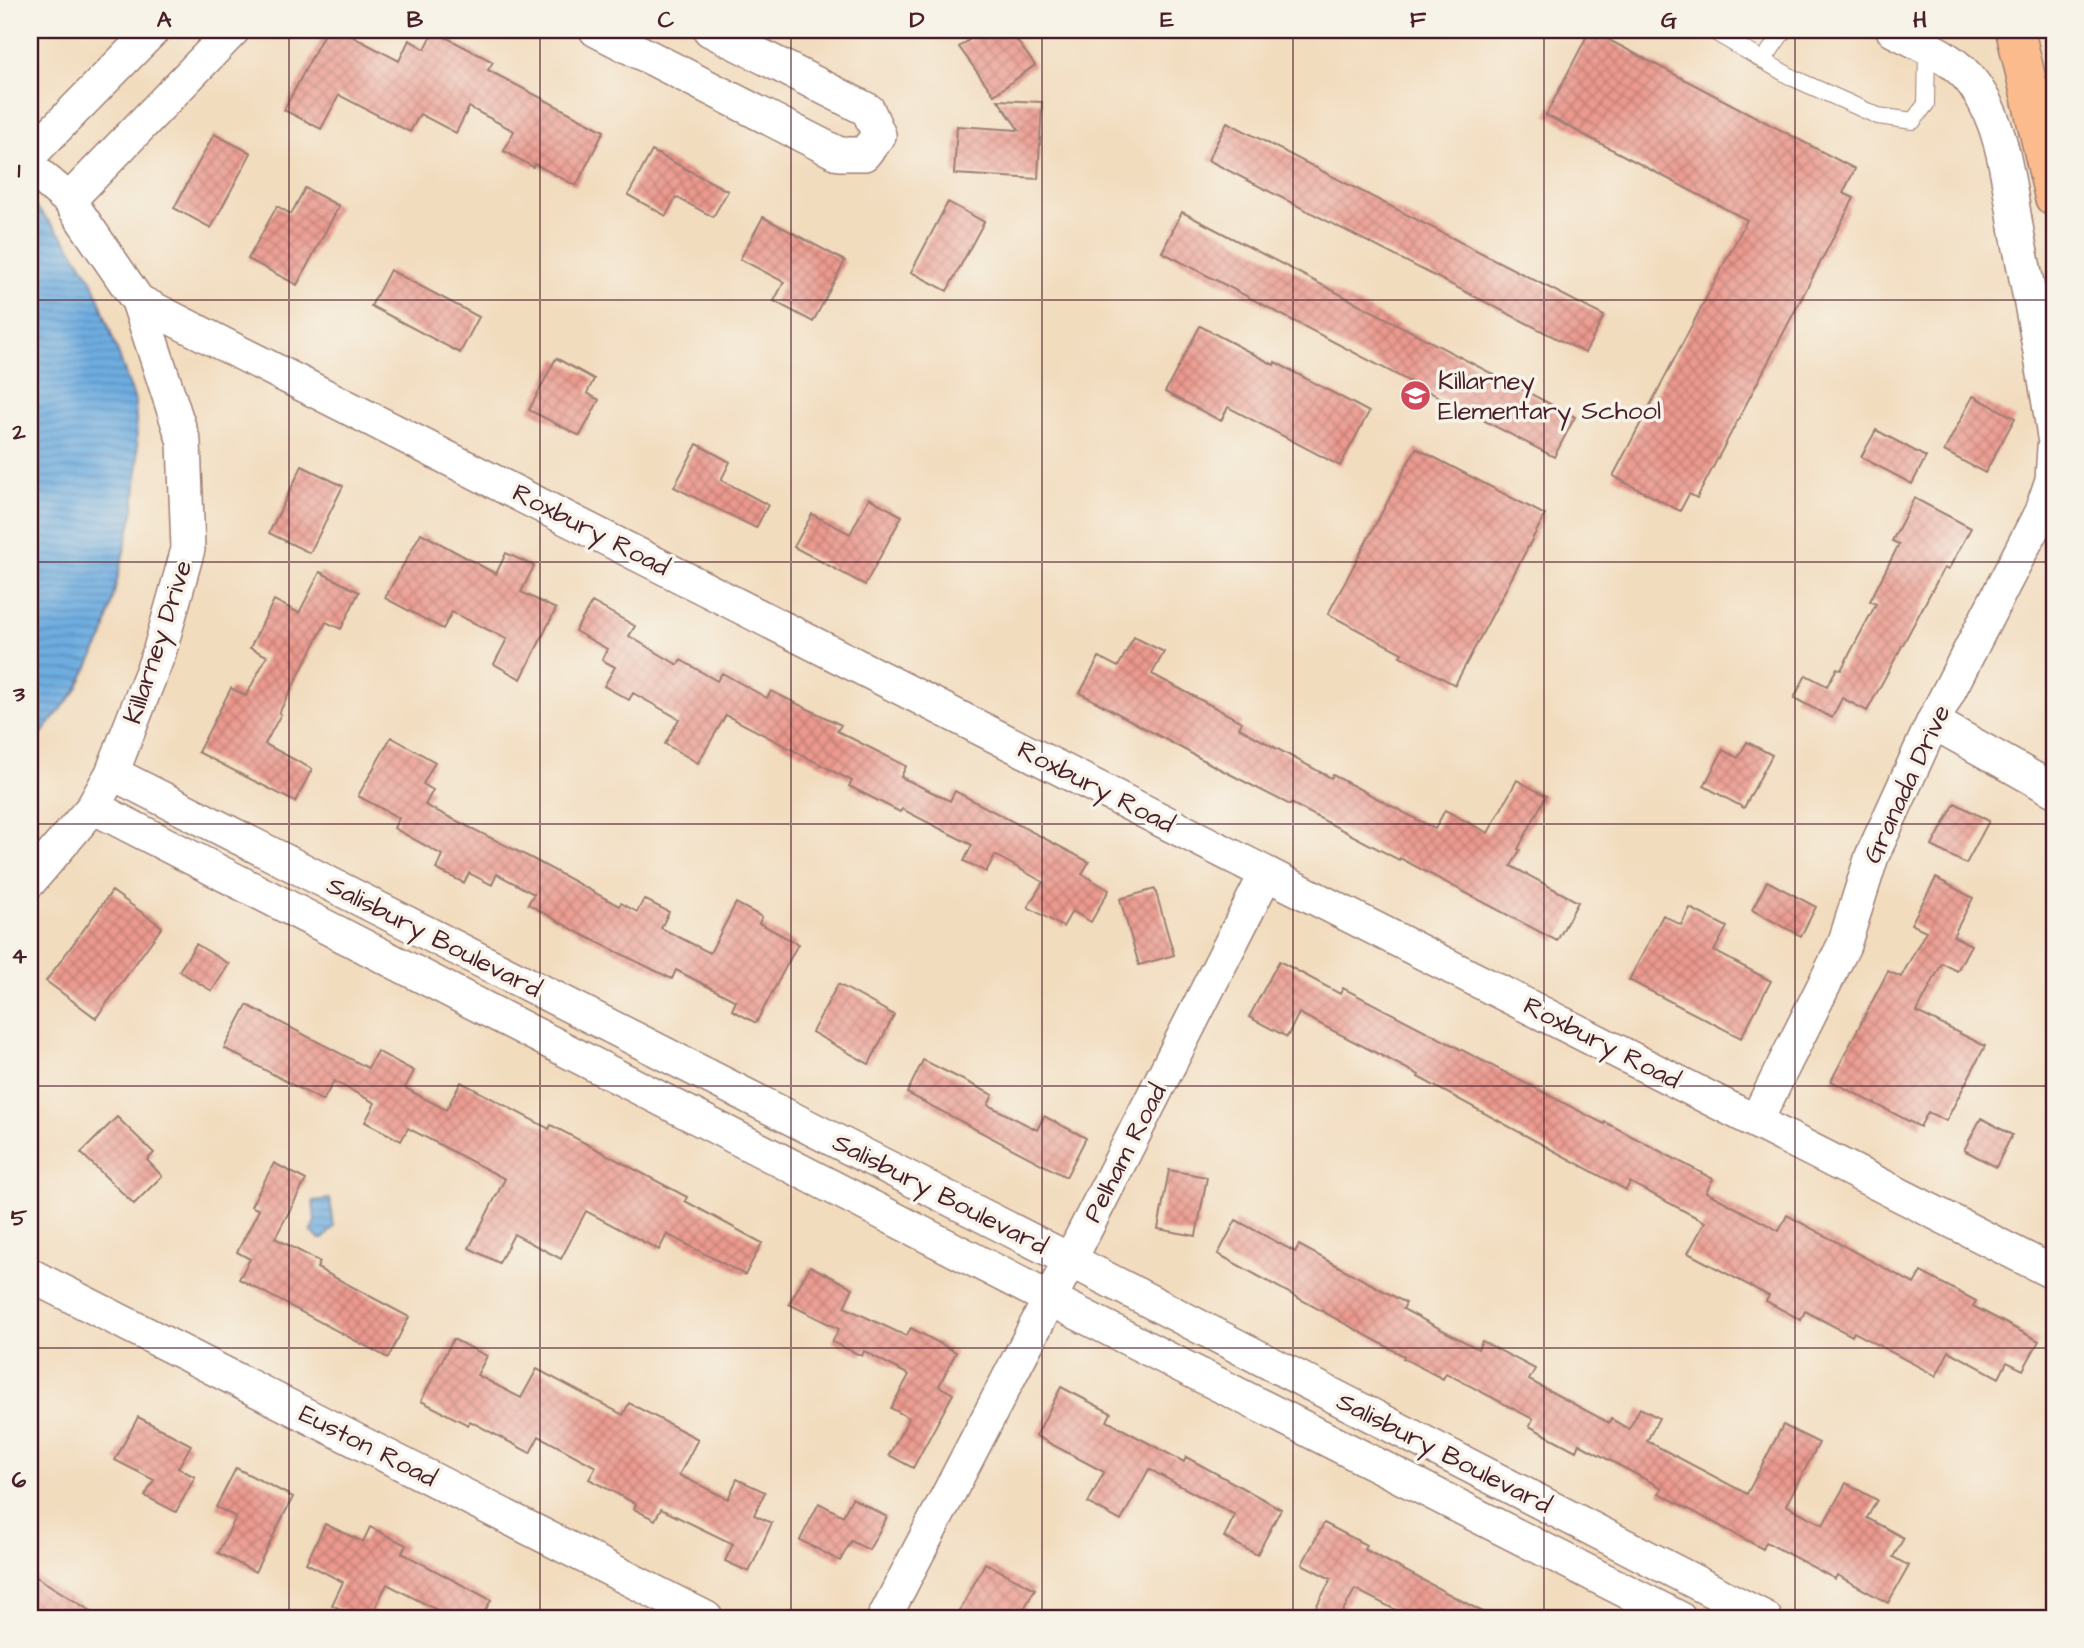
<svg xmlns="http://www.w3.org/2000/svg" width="2084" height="1648" font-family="'Architects Daughter',sans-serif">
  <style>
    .water { fill: url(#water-rules); stroke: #5c6686; stroke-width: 2 }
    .building { fill: url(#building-cross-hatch) }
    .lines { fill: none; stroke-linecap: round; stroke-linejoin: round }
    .service-casing { stroke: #9e7e74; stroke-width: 18 }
    .minor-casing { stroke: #9e7e74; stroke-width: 36 }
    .motorway-casing { stroke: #9e7e74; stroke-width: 41 }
    .service { stroke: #fff; stroke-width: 16 }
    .minor { stroke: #fff; stroke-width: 33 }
    .motorway { stroke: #fbbb8c; stroke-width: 38 }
    .grid { fill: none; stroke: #4a1f2b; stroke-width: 2; stroke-opacity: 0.55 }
    .labels { text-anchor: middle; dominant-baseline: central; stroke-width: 7; stroke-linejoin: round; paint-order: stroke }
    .poi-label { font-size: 26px; fill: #4a1f2b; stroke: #f7f3e8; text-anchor: start }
    .street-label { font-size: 26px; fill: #4a1f2b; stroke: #f7f3e8 }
    .neatline { fill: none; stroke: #4a1f2b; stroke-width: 2.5 }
    .grid-label { font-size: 23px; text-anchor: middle; font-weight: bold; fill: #4a1f2b }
  </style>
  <defs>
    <pattern id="water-rules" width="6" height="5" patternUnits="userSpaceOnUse" patternTransform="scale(1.75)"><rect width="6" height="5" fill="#6eade1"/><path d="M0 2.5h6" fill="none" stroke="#5c8cb7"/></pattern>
    <pattern id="building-cross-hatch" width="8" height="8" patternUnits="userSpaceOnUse" patternTransform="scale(1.75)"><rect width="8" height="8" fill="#ec9a8f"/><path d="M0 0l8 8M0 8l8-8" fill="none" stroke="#c17d75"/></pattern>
  </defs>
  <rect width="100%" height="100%" fill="#f7f3e8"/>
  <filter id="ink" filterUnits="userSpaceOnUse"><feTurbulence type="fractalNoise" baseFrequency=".0143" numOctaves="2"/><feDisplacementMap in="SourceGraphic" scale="14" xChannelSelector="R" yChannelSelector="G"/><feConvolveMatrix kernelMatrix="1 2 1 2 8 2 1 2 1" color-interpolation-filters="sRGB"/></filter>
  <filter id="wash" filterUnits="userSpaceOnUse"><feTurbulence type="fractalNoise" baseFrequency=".00686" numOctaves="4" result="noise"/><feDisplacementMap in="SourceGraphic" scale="28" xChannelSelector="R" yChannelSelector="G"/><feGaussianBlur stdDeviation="1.57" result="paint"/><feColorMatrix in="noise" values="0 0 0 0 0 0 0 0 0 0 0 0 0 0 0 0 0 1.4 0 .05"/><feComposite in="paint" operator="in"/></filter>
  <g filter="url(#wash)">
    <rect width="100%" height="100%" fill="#f2dcbe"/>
    <!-- water -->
    <path class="water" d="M30,200L68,243L93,282L135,401L138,460L134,509L104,636L75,692L38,738L30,746Z
      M330,1199L334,1227L323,1239H319L311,1231L315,1221L313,1201Z"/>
    <g id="blocks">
      <!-- building -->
      <path class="building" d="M326,30H340L399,61L409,40L425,49L434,31L493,62L488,70L604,131L576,186L535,164L533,167L504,151L514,131L469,107L456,133L420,114L410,132L339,95L321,129L284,110Z
        M983,30H1009L1035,65L994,95L959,47Z
        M1590,30L1855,169L1843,193L1854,198L1697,498L1689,494L1680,511L1613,476L1747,220L1546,115Z
        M998,100L1042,102L1038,179L954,174L957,126L1019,130Z
        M1227,122L1604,316L1585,353L1208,160Z
        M214,134L251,153L211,228L174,208Z
        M652,151L728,191L713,217L676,197L666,216L628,195Z
        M305,188L339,206L297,285L248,259L277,206L291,214Z
        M948,202L984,222L947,291L911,272Z
        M1182,212L1575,417L1554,457L1162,252Z
        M763,217L845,261L813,322L774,301L784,282L740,259Z
        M390,270L479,317L460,353L371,306Z
        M1200,326L1274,365L1275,362L1369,412L1340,466L1228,407L1221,421L1165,392Z
        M556,358L594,379L587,393L599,400L580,436L529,410Z
        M1973,396L2015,418L1985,473L1944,451Z
        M1876,430L1926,457L1912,484L1861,457Z
        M697,444L730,462L721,480L768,505L756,528L674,487Z
        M1416,448L1545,515L1455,685L1400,656L1402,653L1328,614Z
        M302,466L343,486L310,553L269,533Z
        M869,498L902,516L865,585L794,547L812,514L850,534Z
        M1914,498L1971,528L1948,570L1944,568L1867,711L1842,698L1832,718L1794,698L1806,675L1827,686L1837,668L1841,670L1876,604L1870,601L1899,544L1892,541Z
        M421,533L496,574L506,553L534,566L521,592L556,609L521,679L494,664L507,639L452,612L443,629L385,598Z
        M320,572L359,592L341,629L326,622L279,713L281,714L265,744L312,769L295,802L198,752L231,688L246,696L267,656L250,648L274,600L299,613Z
        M592,602L635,626L629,636L678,665L681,660L717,681L722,673L767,698L771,691L841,725L837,731L906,766L901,777L950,801L955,791L1089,862L1082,874L1109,890L1091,922L1072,911L1063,927L1028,907L1043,882L995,855L986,872L964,861L972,845L902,809L900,812L849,786L852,781L726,715L698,763L665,744L679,719L633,693L629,700L604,686L615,667L602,660L607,649L575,631Z
        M1134,637L1164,652L1152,674L1242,722L1239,728L1331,778L1333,775L1435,829L1445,810L1488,833L1517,780L1546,796L1518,849L1520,850L1511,866L1578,902L1557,941L1400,858L1399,860L1291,803L1290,805L1218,768L1080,693L1099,657L1118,667Z
        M391,737L435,762L423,784L433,790L425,805L531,858L619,906L621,903L637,912L644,899L669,912L661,928L710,953L736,903L762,917L759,923L798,944L756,1023L732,1010L736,1001L676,970L672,979L581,934L528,904L534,894L497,874L492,885L469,873L464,883L436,869L442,855L394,828L399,818L358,796Z
        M1747,742L1772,755L1744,808L1704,786L1723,750L1738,758Z
        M1955,803L1989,821L1966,864L1932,846Z
        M1936,878L1973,898L1953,936L1971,945L1957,971L1942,963L1917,1012L1985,1046L1946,1121L1928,1112L1920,1127L1831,1081L1888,971L1901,977L1926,931L1911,924Z
        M1767,881L1816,907L1801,936L1752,910Z
        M1155,889L1174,955L1139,965L1120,899Z
        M112,891L162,927L96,1018L46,981Z
        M1690,908L1727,927L1714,951L1771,981L1741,1038L1629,980L1663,915L1681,925Z
        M196,944L229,964L212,991L179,971Z
        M1279,961L1340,994L1343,988L1604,1124L1605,1122L1713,1179L1706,1192L1779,1231L1787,1215L1914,1284L1921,1272L1976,1301L1973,1306L2039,1341L2023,1370L2007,1362L1999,1378L1949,1351L1936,1376L1854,1332L1852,1336L1805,1311L1801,1320L1766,1301L1769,1296L1688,1253L1705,1222L1630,1182L1626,1190L1418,1077L1419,1075L1299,1013L1287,1037L1249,1017Z
        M838,984L894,1015L869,1064L812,1032Z
        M247,1005L368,1068L377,1051L414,1071L405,1088L446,1110L461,1082L549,1129L551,1125L687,1197L685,1201L762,1243L745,1275L667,1234L659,1250L586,1211L561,1259L514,1234L499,1263L469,1248L505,1179L408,1128L401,1141L365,1122L375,1103L334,1081L323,1101L224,1048Z
        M923,1060L993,1095L988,1105L1037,1130L1044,1116L1086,1138L1066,1177L907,1093Z
        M117,1117L154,1153L147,1160L162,1176L134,1204L81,1153Z
        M1981,1118L2012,1135L1996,1167L1964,1150Z
        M274,1163L306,1180L275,1238L320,1262L317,1268L409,1317L388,1358L239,1279L250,1259L237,1252L259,1210L251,1206Z
        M1169,1170L1207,1177L1196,1236L1158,1229Z
        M1236,1220L1295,1252L1299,1245L1406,1303L1403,1309L1478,1349L1482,1341L1535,1369L1529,1380L1609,1423L1611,1419L1629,1429L1640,1408L1659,1418L1647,1441L1747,1494L1783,1425L1819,1443L1786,1505L1823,1525L1846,1483L1877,1500L1867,1518L1904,1538L1893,1557L1909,1566L1888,1603L1837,1575L1835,1579L1766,1542L1763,1549L1659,1493L1662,1488L1579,1444L1576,1451L1529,1426L1533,1419L1446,1373L1443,1379L1403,1358L1404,1356L1218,1254Z
        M810,1266L853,1288L844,1307L906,1336L911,1328L956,1352L939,1386L953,1394L913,1468L889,1455L909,1418L891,1408L909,1375L864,1351L862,1356L832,1342L839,1329L789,1304Z
        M453,1339L487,1356L477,1375L521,1398L537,1369L623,1415L629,1403L698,1439L679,1475L728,1499L737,1479L765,1492L754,1515L772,1523L749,1572L725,1561L733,1544L661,1509L655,1520L634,1509L636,1504L589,1479L596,1467L539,1436L530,1453L470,1421L468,1425L421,1401Z
        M1061,1387L1111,1413L1107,1421L1184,1462L1186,1457L1281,1509L1257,1555L1224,1537L1235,1515L1149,1469L1121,1521L1088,1503L1104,1472L1036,1436Z
        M138,1417L191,1445L178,1468L195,1477L176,1512L145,1496L154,1480L115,1460Z
        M236,1468L293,1497L255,1572L218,1553L236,1517L216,1507Z
        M852,1498L887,1517L869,1550L851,1541L840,1561L800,1540L819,1503L843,1516Z
        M1324,1523L1366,1545L1364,1549L1494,1618H1411L1355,1589L1339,1618H1310L1331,1579L1302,1564Z
        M325,1524L363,1542L370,1527L406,1545L402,1553L491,1600L481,1618H452L387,1584L370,1618H359L332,1605L343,1582L306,1563Z
        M985,1563L1035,1589L1019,1618H956Z
        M30,1573L102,1618H30Z"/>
    </g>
  </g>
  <g filter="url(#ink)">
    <use href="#blocks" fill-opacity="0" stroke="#9e7e74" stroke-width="2"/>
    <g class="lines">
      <defs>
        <path id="service" d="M1711,30L1793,78L1878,116L1913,121L1926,104L1927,48
          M1763,61L1784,30"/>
        <path id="minor" d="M596,30L839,154H864L879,135L868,110L710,30
          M1893,30C1922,45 1956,58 1975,86C2006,130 2009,192 2019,243C2032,308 2045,372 2054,437
          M30,155L153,30
          M30,167L69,200L138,301L184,442L188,549L159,653L112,773L93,807L30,881
          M69,200L233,30
          M138,301L2054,1273
          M1933,722L2054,790
          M112,773L1070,1260L1765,1618
          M93,807L1050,1299L1679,1618
          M1756,1121L1844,945L1872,856L1933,722L2041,512L2052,480L2054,447
          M30,1275L706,1618
          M884,1618L1070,1260L1266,874"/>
        <path id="motorway" d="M2015,30L2054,197"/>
      </defs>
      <!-- service casing -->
      <use href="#service" class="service-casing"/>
      <!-- minor casing -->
      <use href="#minor" class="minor-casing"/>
      <!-- motorway casing -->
      <use href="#motorway" class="motorway-casing"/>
      <!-- service -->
      <use href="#service" class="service"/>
      <!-- minor -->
      <use href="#minor" class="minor"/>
      <!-- motorway -->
      <use href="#motorway" class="motorway"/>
    </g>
  </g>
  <!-- grid -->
  <path class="grid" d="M289,30V1618M540,30V1618M791,30V1618M1042,30V1618M1293,30V1618M1544,30V1618M1795,30V1618M30,300H2054M30,562H2054M30,824H2054M30,1086H2054M30,1348H2054"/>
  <!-- icons -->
  <defs>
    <symbol id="school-disc" viewBox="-11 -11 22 22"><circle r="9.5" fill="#d1495b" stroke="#f7f3e8"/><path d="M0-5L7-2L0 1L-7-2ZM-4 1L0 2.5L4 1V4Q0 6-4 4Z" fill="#fff"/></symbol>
  </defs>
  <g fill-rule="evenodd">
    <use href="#school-disc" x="1398" y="378" width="35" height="35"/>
  </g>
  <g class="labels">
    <!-- poi labels -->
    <g class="poi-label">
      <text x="1438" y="381">Killarney<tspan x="1438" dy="30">Elementary School</tspan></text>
    </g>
    <!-- street labels -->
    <g class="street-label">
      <text transform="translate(591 530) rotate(27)">Roxbury Road</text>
      <text transform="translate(158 642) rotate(-72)">Killarney Drive</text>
      <text transform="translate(1907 784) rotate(-65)">Granada Drive</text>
      <text transform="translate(1096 787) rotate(27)">Roxbury Road</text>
      <text transform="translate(434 937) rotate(27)">Salisbury Boulevard</text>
      <text transform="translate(1602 1043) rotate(27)">Roxbury Road</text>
      <text transform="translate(1125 1153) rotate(-63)">Pelham Road</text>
      <text transform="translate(940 1194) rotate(27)">Salisbury Boulevard</text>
      <text transform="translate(368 1446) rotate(27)">Euston Road</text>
      <text transform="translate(1444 1453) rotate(27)">Salisbury Boulevard</text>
    </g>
  </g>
  <!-- margin -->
  <rect width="2084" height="1648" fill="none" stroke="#f7f3e8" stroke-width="77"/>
  <rect x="38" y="38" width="2008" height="1572" class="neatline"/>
  <g class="grid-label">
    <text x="164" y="27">A</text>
    <text x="415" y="27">B</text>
    <text x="666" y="27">C</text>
    <text x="917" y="27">D</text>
    <text x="1167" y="27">E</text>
    <text x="1418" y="27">F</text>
    <text x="1669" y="27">G</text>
    <text x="1920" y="27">H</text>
    <text x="19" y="177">1</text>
    <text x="19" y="439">2</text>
    <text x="19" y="701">3</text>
    <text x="19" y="963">4</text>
    <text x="19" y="1225">5</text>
    <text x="19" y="1487">6</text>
  </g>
</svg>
